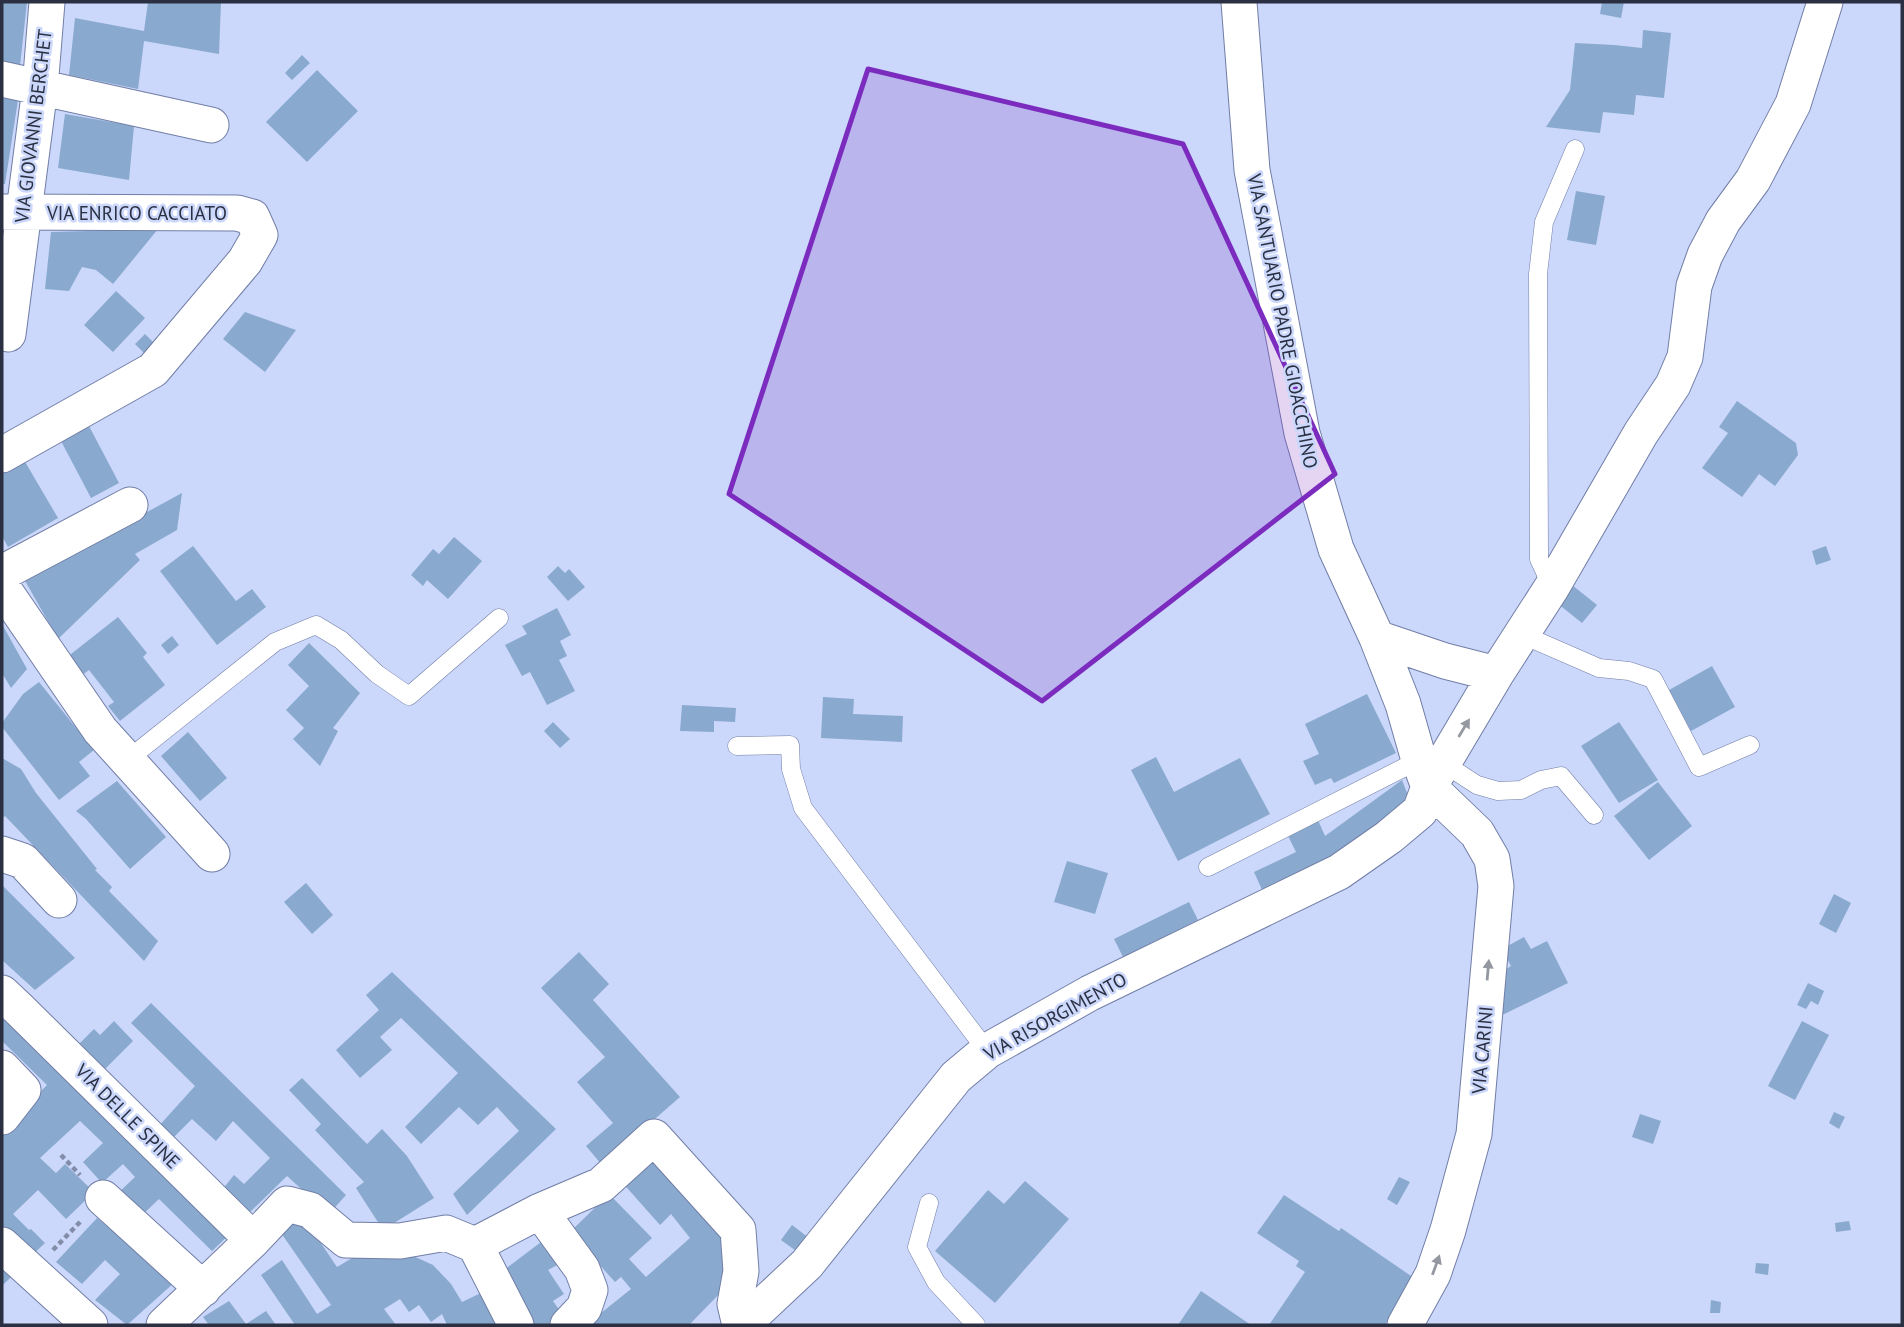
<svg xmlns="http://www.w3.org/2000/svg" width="1904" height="1327" font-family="'PT Sans',sans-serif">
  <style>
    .building { fill: #89aace }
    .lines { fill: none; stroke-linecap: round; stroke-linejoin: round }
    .service-casing { stroke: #717ea6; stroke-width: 19 }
    .minor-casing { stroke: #717ea6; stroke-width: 37 }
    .path { stroke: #838ca8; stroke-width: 4.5; stroke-dasharray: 5 3.5; stroke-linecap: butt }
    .service { stroke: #fff; stroke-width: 18 }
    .minor { stroke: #fff; stroke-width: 35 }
    .oneway { fill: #9498a0 }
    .marked { fill: #7b2cbf; fill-opacity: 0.2; stroke: #7b2cbf; stroke-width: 5; stroke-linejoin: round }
    .labels { text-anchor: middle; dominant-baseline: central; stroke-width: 5; stroke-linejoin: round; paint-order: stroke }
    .street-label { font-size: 19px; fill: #2a3041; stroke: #cbd7fb }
  </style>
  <rect width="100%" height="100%" fill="#cbd7fb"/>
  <!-- building -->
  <path class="building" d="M2,2H27L20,66L2,61Z
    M148,2H221L219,54L144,41L138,89L69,75L75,18L144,31Z
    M1602,2H1624L1621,18L1600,14Z
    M1643,30L1671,33L1664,98L1636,95L1634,115L1603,112L1600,133L1546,127L1570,90L1575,43L1614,45L1642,48Z
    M302,55L310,63L292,80L285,73Z
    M317,70L358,111L307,162L266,122Z
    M2,96L18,100L5,184H2Z
    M65,114L134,126L129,180L58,168Z
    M1576,191L1605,196L1596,245L1567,240Z
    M158,229L113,284L96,270L82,267L69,291L45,289L51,232Z
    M116,291L145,318L113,352L84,325Z
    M245,312L296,330L265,372L223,339Z
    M145,334L154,343L144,353L135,344Z
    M1737,401L1796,443L1798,455L1775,486L1759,474L1742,497L1702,468L1728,433L1719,427Z
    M89,426L119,483L91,498L61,441Z
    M24,460L58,518L8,547L2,536V473Z
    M182,493L177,530L135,554L140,560L58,639L24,579Z
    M454,537L482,561L448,599L427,580L423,586L411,575L433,549L439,554Z
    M193,546L236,601L252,589L266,607L217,645L160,571Z
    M1826,546L1831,560L1816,565L1812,551Z
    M558,566L565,573L569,569L585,587L568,601L547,577Z
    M1572,585L1597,605L1582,623L1557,603Z
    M557,608L571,635L560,641L567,656L559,660L575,691L547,705L530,672L522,676L505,645L527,634L522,626Z
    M118,617L147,653L143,657L165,685L120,721L108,706L114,702L89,670L81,676L66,658Z
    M2,624L27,669L11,688L2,673Z
    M172,636L179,645L168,654L161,645Z
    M309,643L360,693L333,728L338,731L320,766L293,739L304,728L286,710L309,686L288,665Z
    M1712,666L1735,707L1691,731L1669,690Z
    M39,682L94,750L79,762L90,776L59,800L2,727V723L23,694Z
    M1367,694L1396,753L1334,783L1331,778L1315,785L1303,761L1319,754L1305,724Z
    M823,697L854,699L853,714L903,716L902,742L821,738Z
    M682,705L736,708L735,722L714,721V732L680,731Z
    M553,722L570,739L560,748L544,731Z
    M1619,722L1658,780L1619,803L1581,746Z
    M188,732L227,778L200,801L161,756Z
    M1156,757L1174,792L1240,758L1270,814L1178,861L1131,770Z
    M2,758L21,769L36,793L97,869L95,870L112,887L109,891L158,941L144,961L5,816L2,818Z
    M1402,780L1411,803L1335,859L1263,892L1254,872L1296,852L1287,834L1318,820L1325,836Z
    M117,781L166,837L130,869L86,819L76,811Z
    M1658,782L1692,826L1649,860L1614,816Z
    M1067,861L1108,873L1095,914L1054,902Z
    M306,883L333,915L312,934L284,902Z
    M2,885L75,958L35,990L2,960Z
    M1834,894L1851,903L1836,933L1819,924Z
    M1189,902L1198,920L1123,957L1114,939Z
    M1524,937L1531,949L1547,941L1568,983L1496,1018L1500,973L1511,966L1502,949Z
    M579,952L609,984L593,1000L680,1097L602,1165L586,1146L613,1123L577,1082L605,1057L541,988Z
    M392,972L556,1129L467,1215L453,1194L519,1131L497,1107L478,1125L459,1107L421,1144L405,1127L458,1073L401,1018L380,1037L392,1050L360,1078L336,1050L379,1010L366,995Z
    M1808,983L1824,991L1818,1005L1811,1001L1806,1009L1797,1005Z
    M151,1003L346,1195L329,1214L287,1176L248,1214L222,1190L234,1175L244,1184L270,1158L233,1121L216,1141L192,1119L172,1139L158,1127L195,1086L131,1023Z
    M2,1005L230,1234L212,1251L159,1199L139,1218L116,1195L135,1177L123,1164L102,1183L83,1162L103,1143L80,1121L40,1158L56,1173L65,1164L94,1192L66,1219L38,1190L13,1214L29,1230L31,1229L45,1243L26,1261L2,1236V1130L47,1085L2,1041Z
    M114,1021L133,1041L103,1071L77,1046L94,1029L100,1035Z
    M1802,1021L1829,1035L1795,1100L1768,1086Z
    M302,1078L367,1144L382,1129L407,1156L434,1198L383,1230L356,1188L364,1182L315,1130L321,1124L289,1090Z
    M1834,1112L1845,1117L1839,1129L1829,1123Z
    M1640,1114L1661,1121L1653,1144L1632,1137Z
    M652,1149L731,1235L726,1287L689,1325H586L631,1289L621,1277L615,1282L570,1232L609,1194L652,1238L629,1259L646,1277L690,1238L671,1214L660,1225L620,1180Z
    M1399,1177L1410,1182L1397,1205L1387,1199Z
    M1025,1181L1069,1219L995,1303L935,1251L988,1190L1004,1204Z
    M1284,1195L1339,1231L1341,1228L1414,1278L1385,1325H1269L1305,1272L1296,1266L1299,1261L1257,1233Z
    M302,1215L337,1267L364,1251L369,1259L400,1250L433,1265L451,1284L462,1302L483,1292L503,1325H447L442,1314L431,1322L419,1305L409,1312L400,1299L384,1309L396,1325H295L261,1275L282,1260L317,1314L331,1305L279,1230Z
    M97,1218L175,1282L127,1325L95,1300L120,1274L105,1260L82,1284L56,1262Z
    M1849,1221L1851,1230L1836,1232L1835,1223Z
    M792,1225L809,1238L799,1253L781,1240Z
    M545,1239L561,1263L548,1270L564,1294L553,1301L562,1314L548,1325H529L500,1273Z
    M2,1254L19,1269L2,1286Z
    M1756,1263L1769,1264L1768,1275L1755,1273Z
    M1201,1291L1251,1325H1178Z
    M1711,1300L1721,1302L1720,1313H1710Z
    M229,1301L246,1324L266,1311L276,1325H209L203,1317Z"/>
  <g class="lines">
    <defs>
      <path id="service" d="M1552,587L1539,559L1538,274L1544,222L1575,149
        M1521,634L1599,668L1629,671L1653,679L1699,767L1750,745
        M737,746L790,745L791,769L803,808L987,1051
        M126,761L275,642L316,625L341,640L377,674L409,696L499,618
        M1443,763L1477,785L1498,791L1521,790L1541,780L1561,776L1594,815
        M1208,867L1419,760
        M929,1203L917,1247L936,1282L976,1325"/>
      <path id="minor" d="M1239,2L1252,170L1302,433L1336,549L1377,638L1403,704L1419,760L1429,787L1477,833L1492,859L1496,886L1474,1134L1448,1230L1433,1274L1405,1325
        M2,79L211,125
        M2,212L237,213L252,217L260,235L245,261L153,370L2,455
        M8,334L40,88L47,2
        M2,573L130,505
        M2,587L100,730L212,854
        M1496,674L1552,587L1641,433L1673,385L1685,357L1694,286L1705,255L1723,221L1753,180L1793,104L1825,2
        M2,854L23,861L59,900
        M2,993L20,1010L253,1240
        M2,1068L23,1090L2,1117
        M103,1198L203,1289
        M540,1211L582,1269L590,1290L584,1308L568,1325
        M2,1245L90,1325
        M475,1245L516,1325
        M164,1325L253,1240L287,1204L310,1210L346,1240L400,1241L446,1233L475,1245L540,1211L601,1185L654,1137L738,1230L741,1271L735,1304L740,1325
        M742,1325L807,1264L956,1077L987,1051L1090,993L1339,872L1389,837L1420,811L1429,787L1496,674L1445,661L1377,638"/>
    </defs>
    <!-- service casing -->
    <use href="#service" class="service-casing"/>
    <!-- minor casing -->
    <use href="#minor" class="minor-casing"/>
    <!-- path -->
    <path class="path" d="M61,1155L80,1175
      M53,1250L81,1221"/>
    <!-- service -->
    <use href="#service" class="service"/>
    <!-- minor -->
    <use href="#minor" class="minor"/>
  </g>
  <!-- one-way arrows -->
  <defs><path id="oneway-solid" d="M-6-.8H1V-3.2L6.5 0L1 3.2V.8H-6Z" transform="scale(1.75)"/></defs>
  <g class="oneway">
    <use href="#oneway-solid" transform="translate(1464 728) rotate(-59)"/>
    <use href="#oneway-solid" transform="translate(1488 970) rotate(-85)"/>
    <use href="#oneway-solid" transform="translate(1436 1265) rotate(-70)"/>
  </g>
  <!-- marked area -->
  <path class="marked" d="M868,69L1183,144L1335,474L1042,701L729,494Z"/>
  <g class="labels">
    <!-- street labels -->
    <g class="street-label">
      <text transform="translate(33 126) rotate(-83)">VIA GIOVANNI BERCHET</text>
      <text x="137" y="213">VIA ENRICO CACCIATO</text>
      <text transform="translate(1283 321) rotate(79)">VIA SANTUARIO PADRE GIOACCHINO</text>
      <text transform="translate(1055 1016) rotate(-29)">VIA RISORGIMENTO</text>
      <text transform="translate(1482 1050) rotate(-85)">VIA CARINI</text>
      <text transform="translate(128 1116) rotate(45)">VIA DELLE SPINE</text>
    </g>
  </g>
  <!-- border -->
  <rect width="1904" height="1327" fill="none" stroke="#2a3041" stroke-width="7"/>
</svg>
